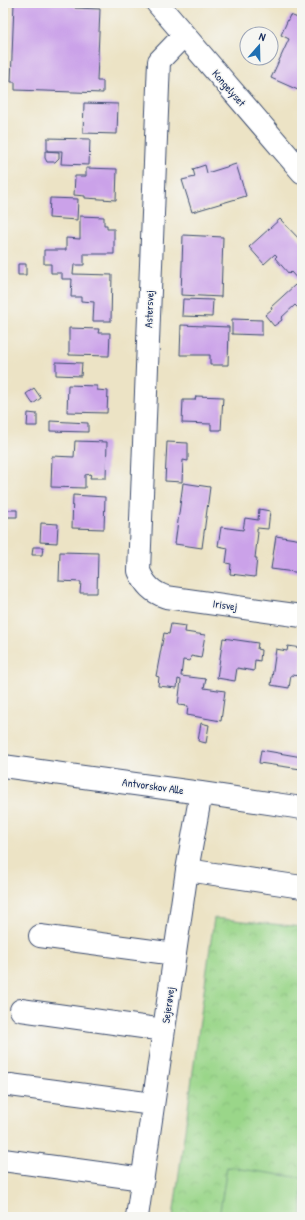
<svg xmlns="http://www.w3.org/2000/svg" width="305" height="1220" font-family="'Patrick Hand',sans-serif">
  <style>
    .park { fill: url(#park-crowns); stroke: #5a8274 }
    .garden { fill: #9ad689; stroke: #5a8274 }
    .building { fill: #cba2e9 }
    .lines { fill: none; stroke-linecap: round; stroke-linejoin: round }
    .minor-casing { stroke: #3a4a6d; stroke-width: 24 }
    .minor { stroke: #fff; stroke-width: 22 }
    .labels { text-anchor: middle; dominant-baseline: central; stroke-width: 3; stroke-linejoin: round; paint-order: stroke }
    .street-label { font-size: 11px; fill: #1b2f5e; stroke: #f6f6f2 }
  </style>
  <defs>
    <pattern id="park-crowns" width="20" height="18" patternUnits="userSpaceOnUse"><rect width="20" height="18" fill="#9ad689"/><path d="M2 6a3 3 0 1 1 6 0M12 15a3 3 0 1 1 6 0" fill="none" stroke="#84b879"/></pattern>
  </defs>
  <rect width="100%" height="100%" fill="#f6f6f2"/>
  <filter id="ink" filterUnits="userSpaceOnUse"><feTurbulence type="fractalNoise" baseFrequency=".025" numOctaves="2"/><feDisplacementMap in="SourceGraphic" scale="8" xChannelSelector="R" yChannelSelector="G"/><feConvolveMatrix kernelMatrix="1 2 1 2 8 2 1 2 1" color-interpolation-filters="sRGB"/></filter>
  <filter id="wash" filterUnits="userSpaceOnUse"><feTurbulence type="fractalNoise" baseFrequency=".012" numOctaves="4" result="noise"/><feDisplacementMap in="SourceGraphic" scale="16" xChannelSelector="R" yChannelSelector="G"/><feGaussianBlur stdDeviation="0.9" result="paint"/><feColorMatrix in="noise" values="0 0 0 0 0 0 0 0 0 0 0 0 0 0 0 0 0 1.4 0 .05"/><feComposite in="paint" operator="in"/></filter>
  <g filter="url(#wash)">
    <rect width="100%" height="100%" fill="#ece3c5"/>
    <!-- park -->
    <path class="park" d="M214,918L302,927V1217H173Z"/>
    <!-- garden -->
    <path class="garden" d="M3,3H8L3,123Z
      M227,1167L302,1178V1217H219Z"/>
    <g id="blocks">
      <!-- building -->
      <path class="building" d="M14,3H75V8L100,9L97,81H103V93L15,90V82H11Z
        M302,9V81L298,90L271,78L289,39L281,35L290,15L298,18Z
        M84,103L118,104L117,134L83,133Z
        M47,138L90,139L89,165L61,164L62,151H47Z
        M45,151L59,152V158L55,162H47L45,158Z
        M236,164L246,196L192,212L182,180L195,177L193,169L205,165L207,173Z
        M86,168L117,169L116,200L85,198V196L74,195L75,176H86Z
        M50,198L78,199L77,220L49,218Z
        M80,216L104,217V225H107V229H114V254H84V265H74L73,274L112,275L111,321H93L94,302L81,301V297H71L72,279H62V273H51V264H44V250H66V238L80,239Z
        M280,219L302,242V278L299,281L291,272L289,274L275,258L277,256L275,254L264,264L249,247Z
        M183,235L223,237L221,297L181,295Z
        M18,264H26V275H18Z
        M295,285L302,292V312L295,305L281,318L282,320L274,326L265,315L272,309L271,307Z
        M183,299L213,300L212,317L182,316Z
        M232,319L262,320V335L232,334Z
        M181,325L229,327L228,365H210V355H180Z
        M69,328L99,329L98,333H110L109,356L69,355Z
        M56,362L82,363L81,376L56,375Z
        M68,385L97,386V390L108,391L107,413L67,412Z
        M34,388L41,398L33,404L26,394Z
        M196,396L223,397L221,430H211V424L182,423L183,400H195Z
        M28,413L37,414V426H27Z
        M50,421L88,423V432L50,431Z
        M75,441L107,442L106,478H90L91,474L85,475V488L51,487L52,456L74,457Z
        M167,442L188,443V461L183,460L182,482L165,481Z
        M183,483L210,487L202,548L175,544Z
        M73,495L105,497L104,529L72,528Z
        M259,509L270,511L268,529L257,528V532H258L255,558H257L255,577L230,574L231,564L226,563L228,548L218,546L221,527L243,530L245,518L258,520Z
        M7,510H17V517H7Z
        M41,523L58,524L57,543L40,542Z
        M276,536L302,540V573L271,569Z
        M33,547H43L42,555H32Z
        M60,552L98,553L97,593H80L81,582L59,581Z
        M171,624L186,626L185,632L205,635L201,658L191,656L190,661L183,660L181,676L206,679L204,688L225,691L221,721L187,715L188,706L178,705L181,680L178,679L177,688L158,686L159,677L156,676L164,633L169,634Z
        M223,638L258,643L257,649L261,650L260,661L255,660L254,671L237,668L235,681L217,678Z
        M288,646L302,648L301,676L291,675L289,688L271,685L276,649L287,651Z
        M201,723L209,725L206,743L198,741Z
        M261,750L302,757L301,769L259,763Z"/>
    </g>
  </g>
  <g filter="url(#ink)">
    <use href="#blocks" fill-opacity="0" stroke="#3a4a6d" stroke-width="1"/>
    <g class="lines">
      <defs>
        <path id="minor" d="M157,3L302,172
          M184,35L159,61L139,571C145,585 152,592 166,597L302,616
          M3,766L201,793L302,808
          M187,870L302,887
          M40,936L175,954
          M21,1010L164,1030
          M10,1085L153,1104
          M3,1160L143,1179
          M137,1217L187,870L201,793"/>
      </defs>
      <!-- minor casing -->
      <use href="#minor" class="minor-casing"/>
      <!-- minor -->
      <use href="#minor" class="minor"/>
    </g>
  </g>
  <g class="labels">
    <!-- street labels -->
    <g class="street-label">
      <text transform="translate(229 88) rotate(49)">Kongelyset</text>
      <text transform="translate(149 309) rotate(-88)">Astersvej</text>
      <text transform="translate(225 605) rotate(8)">Irisvej</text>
      <text transform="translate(153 786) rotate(8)">Antvorskov Alle</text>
      <text transform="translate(168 1005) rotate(-82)">Sejerøvej</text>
    </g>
  </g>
  <!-- margin -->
  <rect width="305" height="1220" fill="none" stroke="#f6f6f2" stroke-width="16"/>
  <!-- north arrow -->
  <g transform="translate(259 46) rotate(20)"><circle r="19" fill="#f6f6f2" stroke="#9ea6b7"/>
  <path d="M0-3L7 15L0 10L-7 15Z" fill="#1f6fb2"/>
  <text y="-6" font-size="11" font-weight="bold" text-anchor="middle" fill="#1b2f5e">N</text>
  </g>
</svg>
